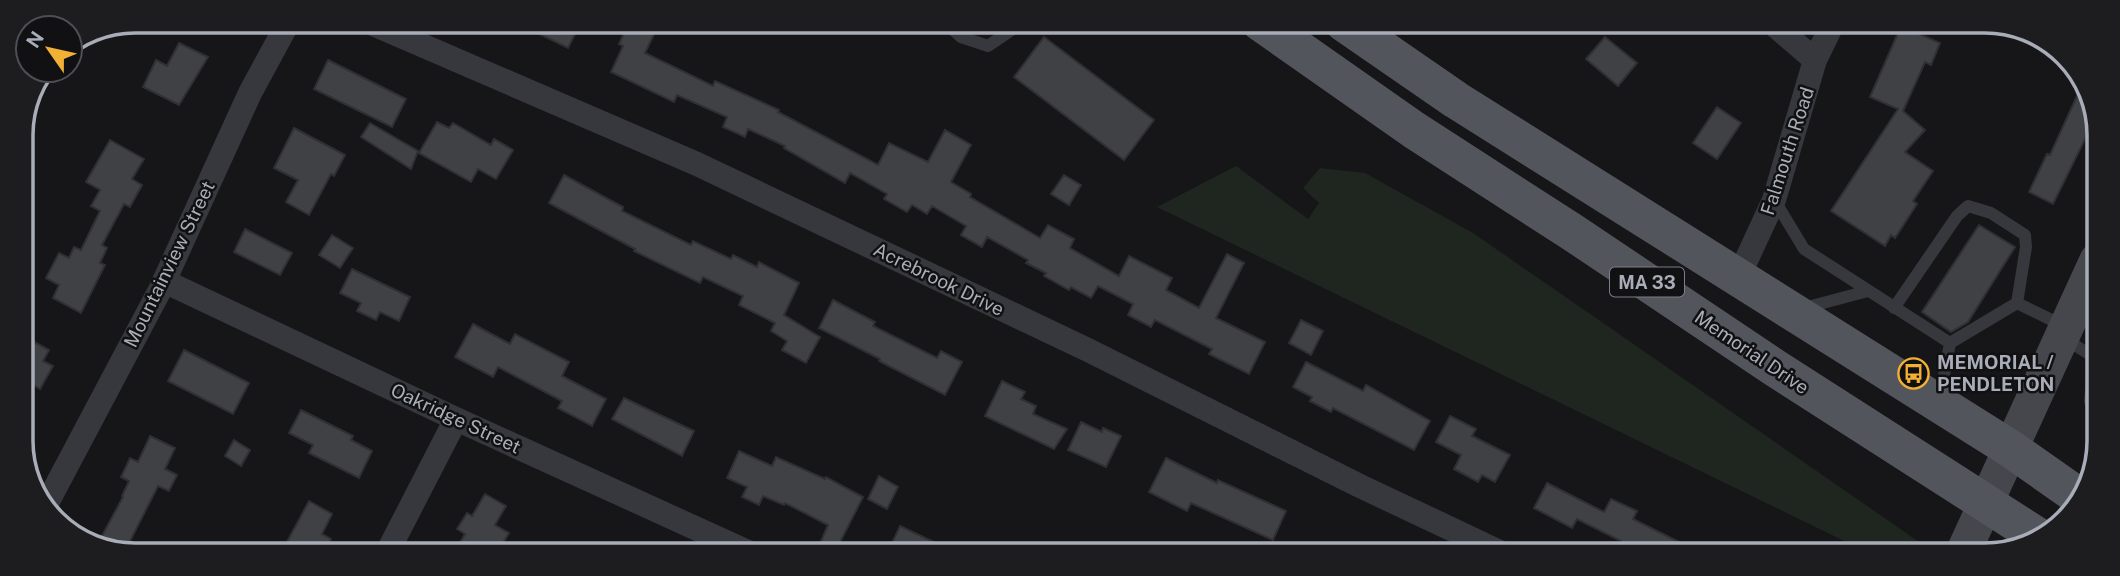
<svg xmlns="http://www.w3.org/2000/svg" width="2120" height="576" font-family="'Public Sans',sans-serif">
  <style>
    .green { fill: #1e261f }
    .building { fill: #404145; stroke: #303034; stroke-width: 2 }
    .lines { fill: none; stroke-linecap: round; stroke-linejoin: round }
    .lane { stroke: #37383d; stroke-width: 12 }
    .street { stroke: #37383d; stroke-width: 24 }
    .secondary { stroke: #45474d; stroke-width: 35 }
    .primary { stroke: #53555c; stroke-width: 38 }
    .labels { text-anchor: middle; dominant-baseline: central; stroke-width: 5; stroke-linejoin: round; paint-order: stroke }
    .shield { fill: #111113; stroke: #7b7e86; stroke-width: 2 }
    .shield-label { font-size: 18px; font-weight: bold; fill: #a8adb8 }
    .street-label { font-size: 19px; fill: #a8adb8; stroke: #111113 }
    .poi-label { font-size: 19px; font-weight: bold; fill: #a8adb8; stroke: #111113; text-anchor: start }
    .rim { fill: none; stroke: #a8adb8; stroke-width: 3.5 }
  </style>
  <rect width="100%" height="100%" fill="#161618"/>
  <!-- green -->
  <path class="green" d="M1236,166L1308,219L1319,203L1303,188L1320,168L1365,173L1473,233L1925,546L1919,555H1873L1157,207Z"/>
  <!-- building -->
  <path class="building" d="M513,21L581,22L568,48Z
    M629,22L655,32L645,53L713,86L715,81L779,110L778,112L878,165L889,143L928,162L945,130L971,145L951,182L971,194L970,197L1040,238L1048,225L1074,239L1070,248L1119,276L1129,256L1172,278L1166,290L1199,308L1227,254L1244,263L1216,318L1265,342L1249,374L1209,354L1212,349L1155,320L1151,327L1128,315L1133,304L1098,286L1091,298L1071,287L1069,290L1044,276L1046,273L1026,263L1028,260L987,237L982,247L961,235L966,226L932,206L927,214L912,205L907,212L884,199L887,194L850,173L845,183L784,148L785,146L748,129L745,137L723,127L727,117L677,95L674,102L611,72L623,46L619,44Z
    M1901,26L1940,43L1931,65L1925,62L1903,111L1925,130L1905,152L1933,171L1913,201L1917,204L1895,238L1891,235L1885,246L1831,211L1898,109L1870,97Z
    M1044,37L1154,120L1124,160L1014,77Z
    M1605,37L1637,63L1618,86L1586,59Z
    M179,43L208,57L179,105L143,87L156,60L167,66Z
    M328,60L406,99L392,127L314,89Z
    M2082,85L2097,112V120L2090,134L2088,133L2053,204L2029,192L2047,154L2050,155Z
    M1717,107L1741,123L1717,159L1693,143Z
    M437,122L449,128L453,123L491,145L494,139L513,150L496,179L478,169L471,182L419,153Z
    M370,123L418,151L411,169L361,137Z
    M294,128L345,155L334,176L331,174L309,215L286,202L298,180L274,168Z
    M110,140L144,159L132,179L142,185L130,207L124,204L102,245L107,248L100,263L105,265L81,313L53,298L59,285L46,278L59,253L69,258L74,247L81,250L100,211L91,206L100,190L86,182Z
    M564,175L623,207L622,211L691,245L693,241L731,259L733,255L757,267L759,262L799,283L784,315L820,337L806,363L782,350L787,341L771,331L775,323L739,305L743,296L703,277L700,283L634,251L635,249L549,203Z
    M1064,175L1081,185L1069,205L1051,194Z
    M1979,225L2015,247L1968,322L1951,332L1922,312Z
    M245,229L292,253L280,275L234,252Z
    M332,235L353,248L340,268L319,255Z
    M352,269L410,297L399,321L380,312L376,320L357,311L361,303L340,293Z
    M833,300L875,322L873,326L937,358L941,351L962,362L945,395L879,361L880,359L819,328Z
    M1301,320L1323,331L1311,355L1289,343Z
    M473,324L510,344L515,334L569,362L562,376L606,399L592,426L558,408L562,401L498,367L493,377L455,357Z
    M23,336L49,350L43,361L53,366L40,389L32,384L23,402Z
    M184,350L249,383L233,414L168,381Z
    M1306,362L1363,391L1366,385L1430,421L1414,450L1333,408L1331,412L1310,401L1312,397L1293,387Z
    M1002,381L1025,392L1021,399L1036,406L1033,414L1067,429L1054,449L985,416Z
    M624,398L694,431L682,456L612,419Z
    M301,410L353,436L351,440L372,451L359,478L309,453L313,445L289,433Z
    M1450,416L1476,429L1472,436L1510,455L1495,482L1482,475L1478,482L1454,469L1461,455L1436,442Z
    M1081,422L1102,432L1103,428L1121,436L1106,467L1068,450Z
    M150,436L175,448L165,469L177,475L169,491L158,486L124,553H112L97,545L123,497L122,496L129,481L121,477L130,458L138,462Z
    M234,440L250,450L241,466L225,456Z
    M739,451L772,466L776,457L825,479L826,477L863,497L834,554L816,553L828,525L785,503L784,505L763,496L759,505L742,497L747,487L727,478Z
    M1166,458L1217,483L1218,480L1286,511L1273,540L1191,503L1187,511L1149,492Z
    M879,476L898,487L887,509L868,499Z
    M1547,483L1604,512L1611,499L1637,511L1633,519L1703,554H1628L1617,549L1621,541L1577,519L1572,528L1534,508Z
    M485,494L506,506L495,525L509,533L497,553H454L465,534L457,529L467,513L472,516Z
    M309,501L332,514L322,534L331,539L324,553H281Z
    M900,526L959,554H887Z"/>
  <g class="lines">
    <!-- lane -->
    <path class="lane" d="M945,22L961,37L988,46L1023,22
      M1775,201L1804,249L1950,343L2017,303L2066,327
      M1804,308L1868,291
      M1894,308L1957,216L1968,206L1991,213L2025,235L2026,247L2017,303
      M2065,339L2097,359
      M2094,357L2090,401L2092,407L2097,410
      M1940,397L1950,343"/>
    <!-- street -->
    <path class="street" d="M366,21L697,164L1088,350L1360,486L1504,554
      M1772,23L1815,60
      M1738,278L1774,200L1815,60L1833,23
      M164,281L456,419L750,553
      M46,505L161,288L250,93L289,21
      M387,553L456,419"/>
    <!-- secondary -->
    <path class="secondary" d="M1962,555L2097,260"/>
    <!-- primary -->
    <path class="primary" d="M1260,22L1414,130L1572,232L1775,368L2037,536
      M1343,22L1456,100L2011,449L2078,496"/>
  </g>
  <!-- icons -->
  <defs>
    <symbol id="bus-ring" viewBox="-11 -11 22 22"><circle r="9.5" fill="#111113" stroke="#f2b134" stroke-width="1.5"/><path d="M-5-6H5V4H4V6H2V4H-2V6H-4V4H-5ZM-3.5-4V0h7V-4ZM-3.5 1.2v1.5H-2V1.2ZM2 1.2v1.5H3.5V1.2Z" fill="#f2b134"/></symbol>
  </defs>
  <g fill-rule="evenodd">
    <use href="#bus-ring" x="1896" y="356" width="35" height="35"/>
  </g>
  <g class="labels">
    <!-- shield labels -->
    <rect class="shield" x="1610" y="267.5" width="74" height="29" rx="5"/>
    <g class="shield-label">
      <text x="1647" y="282">MA 33</text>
    </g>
    <!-- street labels -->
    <g class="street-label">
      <text transform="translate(1787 151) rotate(-72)">Falmouth Road</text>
      <text transform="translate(169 264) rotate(-64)">Mountainview Street</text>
      <text transform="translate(939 279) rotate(26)">Acrebrook Drive</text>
      <text transform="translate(1752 352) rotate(34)">Memorial Drive</text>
      <text transform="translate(456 418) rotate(25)">Oakridge Street</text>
    </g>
    <!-- poi labels -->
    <g class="poi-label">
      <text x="1937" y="362">MEMORIAL /<tspan x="1937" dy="22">PENDLETON</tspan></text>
    </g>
  </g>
  <!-- crop -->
  <path d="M0 0H2120V576H0ZM135 33H1985A102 102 0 0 1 2087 135V441A102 102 0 0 1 1985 543H135A102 102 0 0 1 33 441V135A102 102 0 0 1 135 33Z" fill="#1d1d20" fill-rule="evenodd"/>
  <path class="rim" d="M135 33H1985A102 102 0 0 1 2087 135V441A102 102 0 0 1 1985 543H135A102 102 0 0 1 33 441V135A102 102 0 0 1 135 33Z"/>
  <!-- north arrow -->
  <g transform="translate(49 49) rotate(304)"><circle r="33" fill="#111113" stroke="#4d4f55" stroke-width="2"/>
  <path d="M0-5L12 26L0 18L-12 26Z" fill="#f2b134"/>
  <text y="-10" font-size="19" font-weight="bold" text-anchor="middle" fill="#a8adb8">N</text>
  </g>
</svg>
